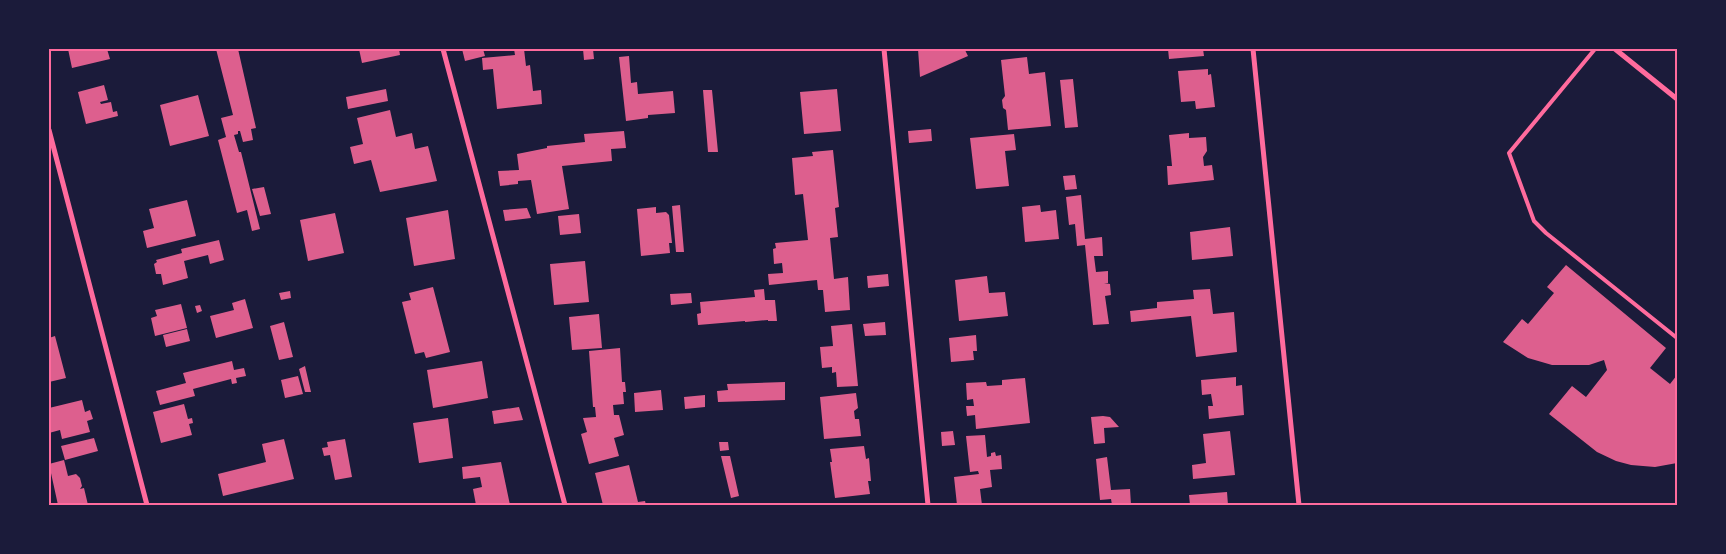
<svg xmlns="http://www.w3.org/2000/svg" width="1726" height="554" font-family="'Archivo Narrow',sans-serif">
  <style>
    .building { fill: #dd5f8e }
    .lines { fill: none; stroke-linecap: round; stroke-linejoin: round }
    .service { stroke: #ff6b9d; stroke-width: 4 }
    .minor { stroke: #ff6b9d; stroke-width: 5 }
    .neatline { fill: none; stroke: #ff6b9d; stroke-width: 2 }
  </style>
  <rect width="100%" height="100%" fill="#1b1b3a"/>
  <!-- building -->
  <path class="building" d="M68,49H107L110,59L72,68Z
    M216,49H238L256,128L251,129L253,140L243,142L240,131H238V134L234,135L239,152H241L260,229L252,231L247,210L237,213L218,140L226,137L221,118L233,115Z
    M359,49H399L400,55L362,63Z
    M462,49H483L485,56L465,61Z
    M514,49H524L526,66L530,65L533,91L541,90L542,104L497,109L493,69L483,70L482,58L515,55Z
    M583,49H593L594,59L584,60Z
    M918,49H962L965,50L968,56L920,77Z
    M1168,49H1203L1204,56L1169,59Z
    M629,56L631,83L637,82L638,94L673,91L675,113L648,115V118L626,121L619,57Z
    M1027,57L1029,74L1045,72L1051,126L1008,130L1006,110L1003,108L1002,100L1005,96L1001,60Z
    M1208,69V75L1211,74L1215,107L1196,109L1195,101L1181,102L1178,71Z
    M1073,79L1078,127L1065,128L1060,80Z
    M104,85L108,100L100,102L101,104L111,102L113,112L117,111L118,116L86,124L78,92Z
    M386,89L388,101L348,109L346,97Z
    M837,89L841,131L804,134L800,92Z
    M703,90H712L718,152H708Z
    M198,95L209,136L170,146L160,105Z
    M390,110L396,137L412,133L415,149L428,146L437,181L380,192L371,160L354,164L350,147L363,144L357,118Z
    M931,129L932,141L909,143L908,131Z
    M624,131L626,148L611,149L612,161L562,166L569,209L537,214L531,180L518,181V184L500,186L498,171L519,170L517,154L547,148V146L585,142L584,134Z
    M1189,133V138L1206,137L1207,151L1203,157L1204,166L1212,165L1214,180L1168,185L1167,166H1172L1169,135Z
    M1014,134L1016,150L1005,151L1009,186L976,189L970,138Z
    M833,150L839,207L835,208L838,237L830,238L834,279L848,277L850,310L825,312L823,290H818L817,280L769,285L768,274L783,273L782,263L774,264L773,249L776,248L775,243L808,240L803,194L795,195L792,158L813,156L812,152Z
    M1075,175L1077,189L1065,190L1063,176Z
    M264,187L271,214L260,216L252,189Z
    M1081,195L1085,239L1102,237L1103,256H1094L1096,272L1108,271V283H1104L1110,284L1111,295L1105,296L1109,324L1093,325L1085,245L1077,246L1075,224L1069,225L1066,197Z
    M187,200L196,236L147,248L143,231L154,228L149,209Z
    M680,205L684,252H676L672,206Z
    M1040,205L1041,212L1056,210L1059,239L1025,242L1022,207Z
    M656,207V213L666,212L669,215L672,243H669L670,253L641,256L637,209Z
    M527,208L531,218L505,221L503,210Z
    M448,210L455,259L414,266L406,218Z
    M335,213L344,253L308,261L300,220Z
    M579,214L581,233L560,235L558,216Z
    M1230,227L1233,256L1192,260L1190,232Z
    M219,240L224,260L210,264L208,255L184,261L188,278L163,285L161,274H156L154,264L157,262L156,260L182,253L181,249Z
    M585,261L589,302L554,305L550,264Z
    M1566,265L1666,348L1650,368L1670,384L1677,375V463L1655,467L1631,465L1616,461L1597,452L1549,414L1572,386L1586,397L1607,370L1604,360L1589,365H1552L1528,358L1503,342L1522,319L1528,324L1554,293L1547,287Z
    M888,274L889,286L868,288L867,276Z
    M987,276L989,293L1005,292L1008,316L959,321L955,280Z
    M433,287L450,352L426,358L424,352L415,354L402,302L411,300L409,293Z
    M764,289L765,300H775L777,321H768V320L745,322V321L698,325L697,314L701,313L700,302L755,297L754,290Z
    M1210,289L1213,314L1234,312L1237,352L1196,357L1191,316L1131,322L1130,311L1157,308V302L1194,299L1193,290Z
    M290,291L291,298L281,300L279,293Z
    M691,293L692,303L671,305L670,294Z
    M245,299L253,328L216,338L210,316L234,310L232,303Z
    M181,304L187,328L155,336L151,318L157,316L155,310Z
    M200,305L202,311L197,313L195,306Z
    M599,314L602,348L572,350L569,317Z
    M284,322L293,357L279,360L270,326Z
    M885,322L886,335L865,336L863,324Z
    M852,324L858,386L837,387L836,372L832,373V367L822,368L820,347L833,346L831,326Z
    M187,329L190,341L166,347L163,335Z
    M976,335L977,351H973L974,360L951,362L949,338Z
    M55,336L66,378L49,382V338Z
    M620,348L622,382H625L626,392H623L624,404L613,405L614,415H619L624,435L614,438L619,456L589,464L581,434L587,432L583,418L596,417L595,407H593L589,351Z
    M232,361L234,370L244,368L246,376L236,378L237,383L232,384L231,379L193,389L195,396L160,405L156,391L186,383L183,373Z
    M482,361L488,398L433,408L427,370Z
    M305,366L311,392H305L299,369Z
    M298,376L303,394L285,398L281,380Z
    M1236,377V386L1242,385L1244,415L1209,419L1208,406H1213L1211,394L1202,395L1201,380Z
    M1025,378L1030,423L976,429L975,415L967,416L966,406H974L973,399L967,400L966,383L986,382L987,386L1002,385V380Z
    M785,382V400L718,402L717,391L728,390L727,384Z
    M661,390L663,410L635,412L634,393Z
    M856,393L858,408L854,411L855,419H859L861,436L824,439L820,397Z
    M705,395V407L685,409L684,397Z
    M82,400L85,412L90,410L93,419L87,421L90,432L62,439L60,430L49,433V408Z
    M184,404L188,419L192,418L193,423L189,424L192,435L161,443L153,412Z
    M519,407L523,420L494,424L492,411Z
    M1103,416L1110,417L1119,427L1104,428L1105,443L1094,444L1091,417Z
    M448,418L453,458L419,463L413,423Z
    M953,431L955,445L942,446L941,432Z
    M1230,431L1235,475L1193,479L1192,465L1206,463L1203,434Z
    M985,435L987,457L991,456V453L995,452L996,456L1001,455L1002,469L990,470L992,487L980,489L982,505H957L954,477L979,474L978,471L970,472L966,436Z
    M94,438L98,451L65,460L61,446Z
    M284,439L294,479L223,496L218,474L266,462L262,444Z
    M345,439L352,477L335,480L330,455L324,456L322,448L328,447L327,442Z
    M719,442H728L729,450L720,451Z
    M864,446L866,459L869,458L871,481H868L870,494L835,498L830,462H832L830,449Z
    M721,456H730L739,496L731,498Z
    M1107,457L1111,490L1130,489L1131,505H1112L1111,499L1100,500L1096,459Z
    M64,460L68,476L76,474L80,478L82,486L80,489L84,488L88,505H58L49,464Z
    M501,462L510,505H476L473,489L482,487L480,477L463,479L462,467Z
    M629,465L638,502L645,501L646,505H603L595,473Z
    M1227,492L1228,505H1190L1189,495Z"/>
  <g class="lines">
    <!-- service -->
    <path class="service" d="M1595,49L1509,153L1534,221L1546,233L1677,338"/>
    <!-- minor -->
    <path class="minor" d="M443,49L565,505
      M884,49L928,505
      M1253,49L1299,505
      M1615,49L1677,99
      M49,130L147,505"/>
  </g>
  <!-- border -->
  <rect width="1726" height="554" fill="none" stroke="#1b1b3a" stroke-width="100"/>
  <rect x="50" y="50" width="1626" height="454" class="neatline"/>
</svg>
